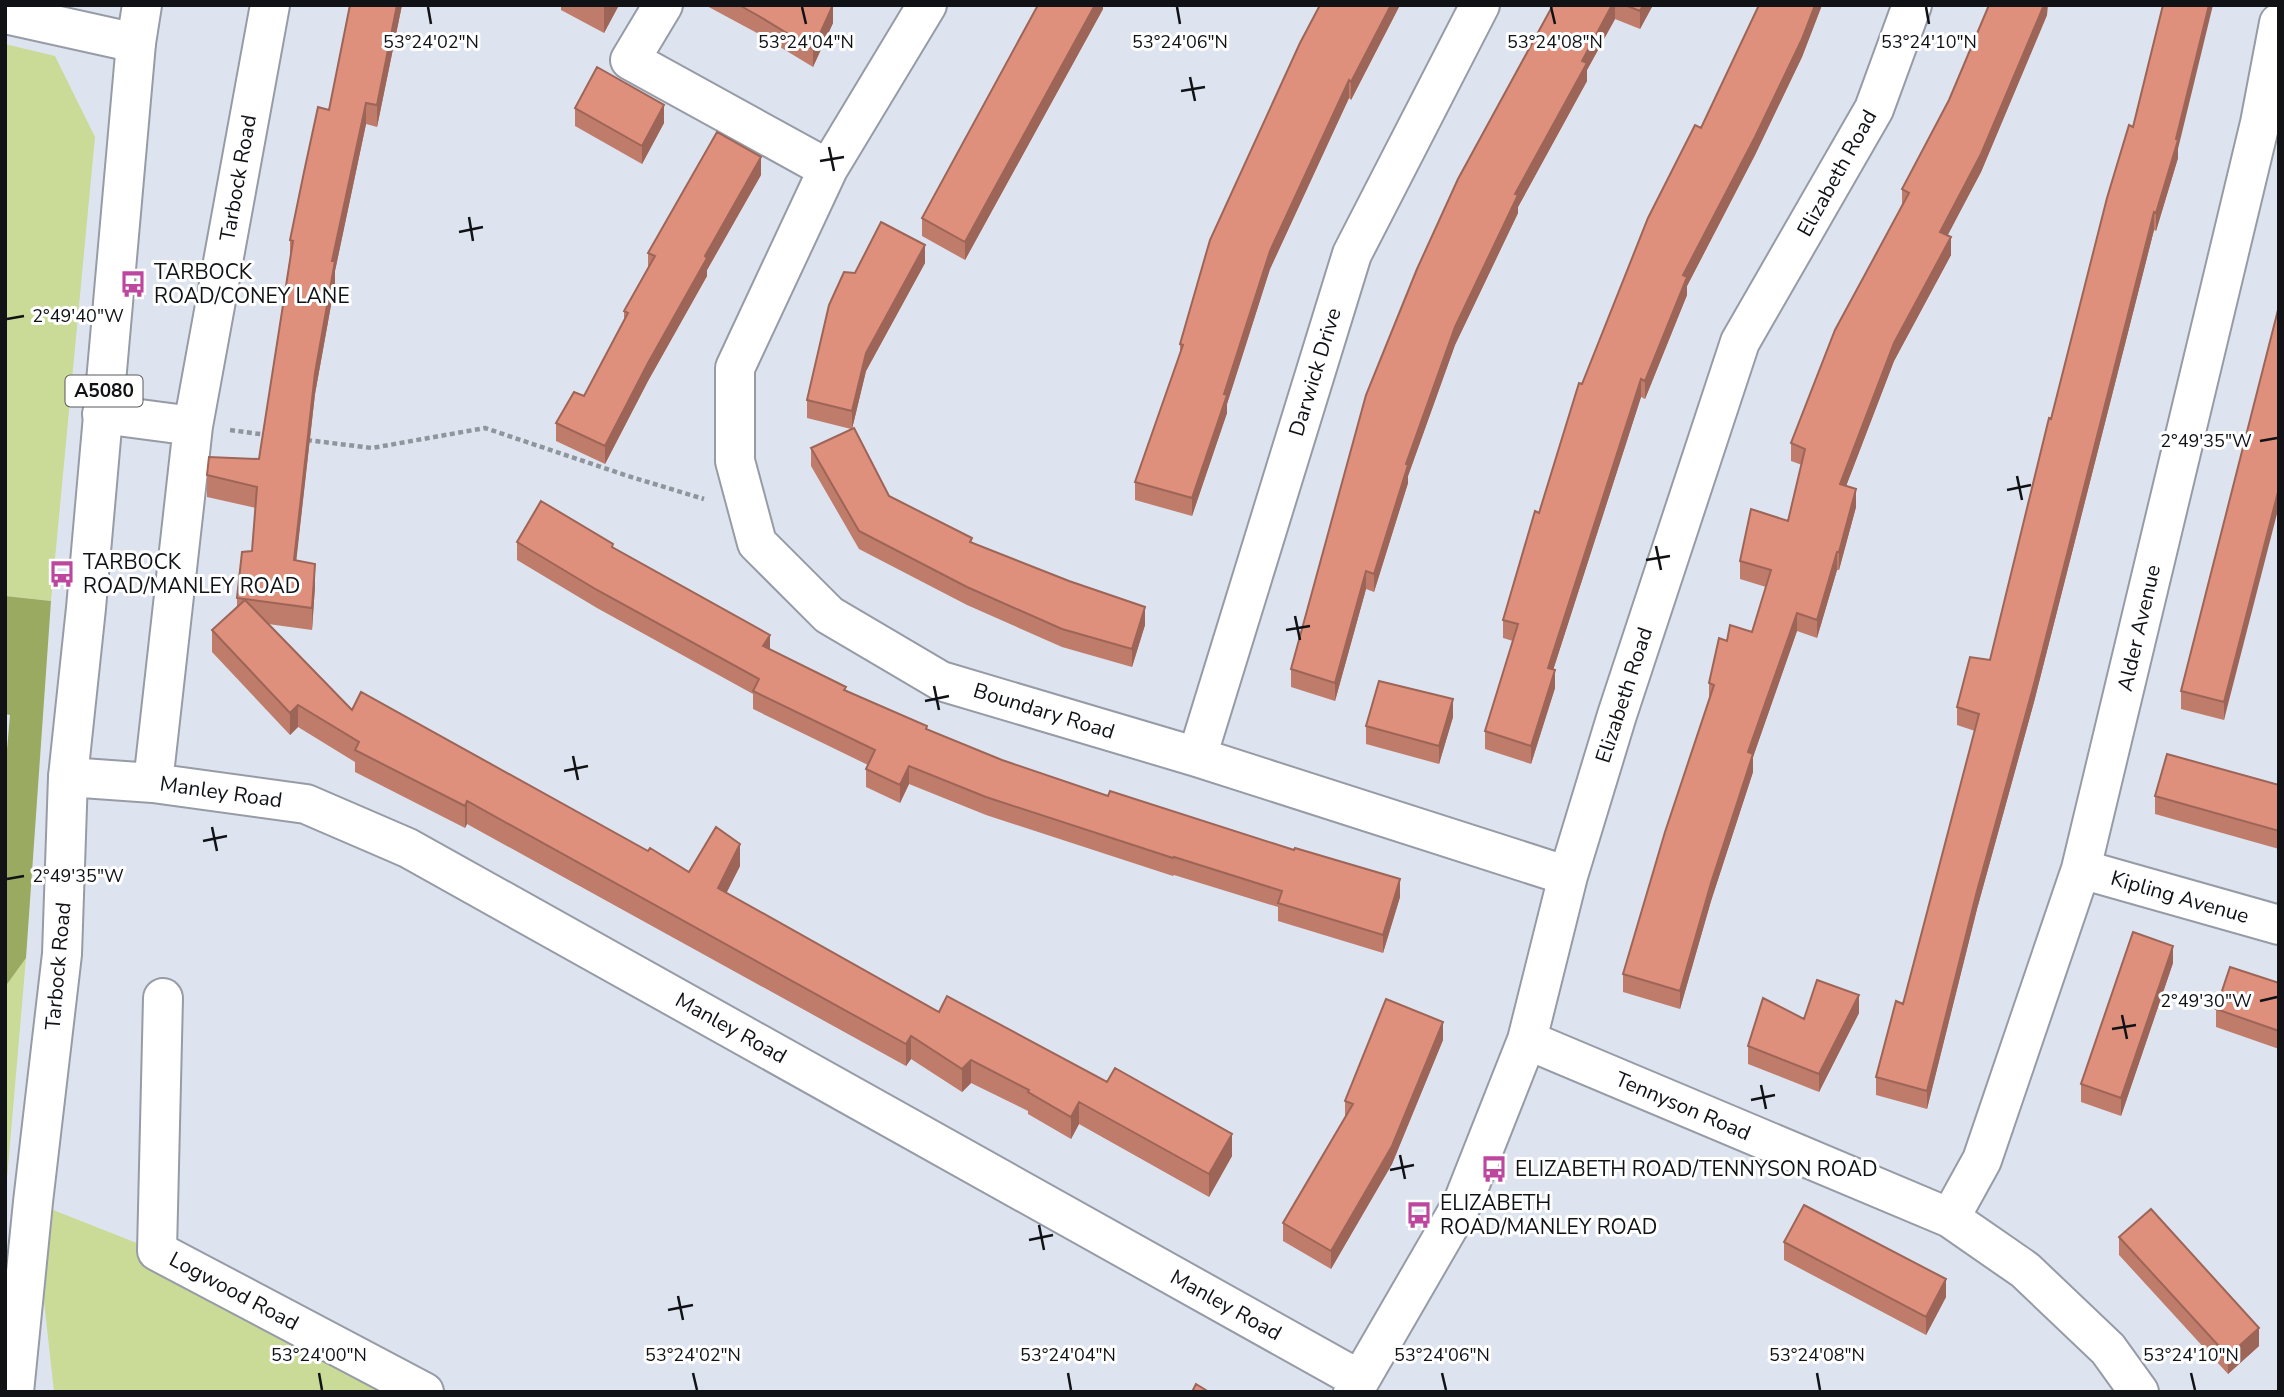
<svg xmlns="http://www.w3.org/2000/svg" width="2284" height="1397" font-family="'Nunito Sans',sans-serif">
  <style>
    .green { fill: #cada97 }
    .forest { fill: #9aaa60 }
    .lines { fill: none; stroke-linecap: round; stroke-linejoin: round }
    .minor-casing { stroke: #969ba6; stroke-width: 42 }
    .major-casing { stroke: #969ba6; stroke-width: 42 }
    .path { stroke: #90959d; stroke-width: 4.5; stroke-dasharray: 5 3.5; stroke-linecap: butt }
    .minor { stroke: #fff; stroke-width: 38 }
    .major { stroke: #fff; stroke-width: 38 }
    .wall { fill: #c07c6b }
    .shaded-wall { fill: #9c6557 }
    .building { fill: #df907c; stroke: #9c6557; stroke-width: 2 }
    .ticks { fill: none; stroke: #101216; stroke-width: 2.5 }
    .labels { text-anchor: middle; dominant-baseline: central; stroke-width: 6; stroke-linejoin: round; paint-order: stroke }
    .shield { fill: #fff; stroke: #58595c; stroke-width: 2 }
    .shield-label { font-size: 19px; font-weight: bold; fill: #101216 }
    .street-label { font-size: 21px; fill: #101216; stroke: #fff }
    .poi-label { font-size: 21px; fill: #101216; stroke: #fff; text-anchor: start }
    .ticks-label { font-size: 18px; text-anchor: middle; fill: #101216; stroke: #fff; stroke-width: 6; stroke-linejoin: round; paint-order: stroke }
  </style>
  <rect width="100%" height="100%" fill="#dee4ef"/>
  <!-- green -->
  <path class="green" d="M5,44L55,56L95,137L51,601L5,596Z
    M26,958L5,1202V987Z
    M33,1202L157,1251L418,1392H54Z"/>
  <!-- forest -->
  <path class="forest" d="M5,596L51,601L26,958L5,987V773L10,715L5,714Z"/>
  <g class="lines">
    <defs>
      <path id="minor" d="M663,5L630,60L828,169
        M927,5L828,169L735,368V461L757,543L829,615L941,681L1197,757L1568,876
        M5,14L136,43
        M102,414L193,426L270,5
        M1197,757L1352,254L1480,5
        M68,777L153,783L306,804L408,848L1360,1380
        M153,783L193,426
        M2081,869L2279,925
        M163,998L157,1251L424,1392
        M1527,1040L1950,1218L2025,1270L2108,1349L2139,1392
        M1950,1218L1982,1160L2081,869L2260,123L2279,23
        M1353,1392L1463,1202L1527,1040L1568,876L1617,715L1740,342L1874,109L1912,5"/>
      <path id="major" d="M14,1392L33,1202L62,954L68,777L86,608L136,43L142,5"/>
    </defs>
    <!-- minor casing -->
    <use href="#minor" class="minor-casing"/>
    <!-- major casing -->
    <use href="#major" class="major-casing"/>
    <!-- path -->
    <path class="path" d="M230,430L267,435
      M307,440L372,448L485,428L628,476L704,499"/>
    <!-- minor -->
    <use href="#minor" class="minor"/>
    <!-- major -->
    <use href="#major" class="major"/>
  </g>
  <!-- wall -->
  <path class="wall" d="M350,5H402L377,127L366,124L335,271V283L315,394L296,560L315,586L312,630L268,624L352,710L648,851L689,872L740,866L726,893L939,1012L1232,1156L1209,1197L1079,1124L1071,1139L1028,1114V1111L971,1083L962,1092L911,1059L906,1066L467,824L465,828L355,772V762L298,727L290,735L212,652V630L237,607V598L252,551L256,508L207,497V475L259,459L290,257V240L329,110Z
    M561,5H619L604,33L561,10Z
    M705,5H833V23L813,67L757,33Z
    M1103,5V9L965,260L922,236V218Z
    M1320,5H1400L1351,100L1349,98L1270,269L1227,404V413L1192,516L1135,500V482L1180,353V344Z
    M1553,5H1653L1640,29L1615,19L1587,70V81L1518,207V213L1455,345L1408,476V483L1374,592L1366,589L1335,701L1291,687V669Z
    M1759,5H1822L1802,57L1755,155L1687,286V295L1645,399L1641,397L1553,670L1555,688L1531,764L1485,749V731L1513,641L1503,638V620L1582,384Z
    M2047,8V15L1981,172L1947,235L1951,255L1894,361L1846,486L1856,507L1839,570H1837L1817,638L1797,631L1753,757V772L1711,901L1680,1009L1623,992V974L1709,699V683L1727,641L1752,632L1766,587L1740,579V561L1788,521L1802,465L1791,461V443L1902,204V189Z
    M575,108L664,123L642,164L575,126Z
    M2178,149V158L2156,231L2154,230L2034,702L1977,909L1927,1109L1876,1095V1077L1903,1004L1975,731L1957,725V707L1990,660L2051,419Z
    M761,175L707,270V276L648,381L605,464L556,441V423L584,396L624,320V311L648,268V253Z
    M925,263L866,371L852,429L889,496L972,542L1145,625L1132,667L1062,647L967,605L859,549L811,466V448L851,429L807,418V400L855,273Z
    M2279,306L2224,720L2181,709V691Z
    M517,542L613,548L770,650L846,690L927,730L1002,760L1400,897L1383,953L1278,921V907L1174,875L1173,876L986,815L909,784L900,803L866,787V769L868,765L753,709V694L597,608L517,560Z
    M1453,717L1439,764L1366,744V726Z
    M2279,785V849L2155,814V796Z
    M2173,963L2121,1116L2081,1102V1084Z
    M2279,983V1049L2216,1027V1009Z
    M1859,1013L1819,1092L1748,1064V1046L1804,1019Z
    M1443,1040L1392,1164L1331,1269L1283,1241V1223L1345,1118V1101Z
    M2119,1237L2259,1346L2228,1374L2119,1255Z
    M1784,1242L1946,1297L1926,1335L1784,1260Z"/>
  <!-- shaded-wall -->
  <path class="shaded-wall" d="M397,5H402L377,127V105Z
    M605,5H619L604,33V7Z
    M833,5V23L813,67V49Z
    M1095,5H1103V9L965,260V242Z
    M1391,5H1400L1351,100V82Z
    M1612,5H1615V19L1587,70V81L1518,207V213L1455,345L1408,476V483L1374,592V574L1406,464L1455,327L1515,194L1582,61Z
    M1643,5H1653L1640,29V11Z
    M1815,5H1822L1802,57L1755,155L1687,286V295L1645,399V381L1683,275Z
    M2044,5H2048L2047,15L1981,172L1940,250V232Z
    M2209,5H2213L2178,149V158L2156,231V213Z
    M1349,80V98L1270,269L1227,404V413L1192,516V498L1270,251Z
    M366,103V124L335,271V283L315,394L294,581V560L315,373L332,261Z
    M664,105V123L642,164V146Z
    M761,157V175L707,270V276L648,381L605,464V446L705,256Z
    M2154,212V230L2034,702L1977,909L1927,1109V1091L1977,891Z
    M1951,237V255L1894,361L1840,502V484L1894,343Z
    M925,245V263L866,371L852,429V411L866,353Z
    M1641,379V397L1548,686V668Z
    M2279,488V506L2224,720V702Z
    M1856,489V507L1839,570V552Z
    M1837,552V570L1817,638V620Z
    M315,564V586L312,630V608Z
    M1366,571V589L1335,701V683Z
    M1145,607V625L1132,667V649Z
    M1797,613V631L1753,757V772L1711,901L1680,1009V991L1748,752Z
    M770,635V653L763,646Z
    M1555,670V688L1531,764V746Z
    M1453,699V717L1439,764V746Z
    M298,705V727L290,735V713Z
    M909,766V784L900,803V785Z
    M467,801V824L465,828V806Z
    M740,844V866L718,910V888Z
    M1400,879V897L1383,953V935Z
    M2173,946V963L2121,1116V1098Z
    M1859,995V1013L1819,1092V1074Z
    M1443,1022V1040L1392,1164L1331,1269V1251Z
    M911,1036V1059L906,1066V1044Z
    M971,1060V1083L962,1092V1069Z
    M1079,1102V1124L1071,1139V1117Z
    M1232,1134V1156L1209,1197V1174Z
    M1946,1279V1297L1926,1335V1317Z
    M2259,1328V1346L2228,1374V1356Z"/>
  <!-- building -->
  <path class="building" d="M350,5H397L377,105L366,103L332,261H335L315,373L294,560L315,564L312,608L237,598L242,552L252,551L257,487L207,475L209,457L259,459L293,241L290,240L304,172L318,107L329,110Z
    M739,5H833L813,49L757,15Z
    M1038,5H1095L965,242L922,218Z
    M1320,5H1391L1351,82L1349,80L1270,251L1224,394L1227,395L1192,498L1135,482L1183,345L1180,344L1210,240L1300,43Z
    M1553,5H1612L1582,61L1587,63L1515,194L1518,195L1455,327L1406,464L1408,465L1374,574L1366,571L1335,683L1291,669L1366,395L1417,269L1458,179Z
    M1625,5H1643L1640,11Z
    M1759,5H1815L1802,39L1755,137L1683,275L1687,277L1645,381L1641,379L1548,668L1555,670L1531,746L1485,731L1518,624L1503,620L1535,511L1539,513L1579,383L1582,384L1648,218L1695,125L1701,128Z
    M1989,5H2044L1981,154L1940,232L1951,237L1894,343L1840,484L1856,489L1839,552H1837L1817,620L1797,613L1748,752L1753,754L1711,883L1680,991L1623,974L1665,832L1714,685L1709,683L1719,638L1727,641L1730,625L1752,632L1771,570L1740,561L1751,509L1788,521L1805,449L1791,443L1835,330L1909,193L1902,189L1949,100Z
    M2163,5H2209L2176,139L2178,140L2156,213L2154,212L2034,684L1977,891L1927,1091L1876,1077L1896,1001L1903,1004L1979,714L1957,707L1970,657L1990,660L2049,418L2051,419L2107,198L2129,125L2133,127Z
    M597,67L664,105L642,146L575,108Z
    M717,132L761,157L705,256L707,258L648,363L605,446L556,423L574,392L584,396L628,313L624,311L655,256L648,253Z
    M881,222L925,245L866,353L852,411L807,400L829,305L844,272L855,273Z
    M2279,306V488L2224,702L2181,691Z
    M854,428L889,496L972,538L970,542L1069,581L1145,607L1132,649L1062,629L967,587L859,531L811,448Z
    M541,501L613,544L612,547L770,635L763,646L846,687L844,690L927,726L926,729L1002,760L1108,796L1110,791L1294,850L1295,848L1400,879L1383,935L1278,903L1282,891L1174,857L1173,858L986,797L909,766L900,785L866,769L875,750L753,691L759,679L597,590L517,542Z
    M245,600L352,710L361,692L648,851L650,848L689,872L716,827L740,844L718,888L939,1012L947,996L1107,1082L1115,1068L1232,1134L1209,1174L1079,1102L1071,1117L1028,1092L1029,1090L971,1060L962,1069L911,1036L906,1044L467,801L465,806L355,750L359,742L298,705L290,713L212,630Z
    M1379,681L1453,699L1439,746L1366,726Z
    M2167,754L2279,785V831L2155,796Z
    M2133,932L2173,946L2121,1098L2081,1084Z
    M2230,967L2279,983V1031L2216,1009Z
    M1817,980L1859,995L1819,1074L1748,1046L1763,998L1804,1019Z
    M1386,999L1443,1022L1392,1146L1331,1251L1283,1223L1353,1104L1345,1101Z
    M1804,1205L1946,1279L1926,1317L1784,1242Z
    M2151,1209L2259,1328L2228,1356L2119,1237Z
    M1196,1384L1209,1392H1192Z"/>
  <!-- ticks -->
  <path class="ticks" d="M428,7L431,24M802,7L806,24M1177,7L1180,24M1551,7L1555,24M1926,7L1929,24M1190,77L1195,101M1181,91L1205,87M829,147L834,171M820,161L844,157M469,217L473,241M459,232L483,227M7,319L24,316M2260,441L2277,438M2017,476L2022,500M2007,490L2031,485M1656,546L1661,570M1646,560L1670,556M1295,616L1300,640M1286,630L1310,626M934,686L939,710M925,701L949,696M573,756L578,780M564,771L588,766M212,827L217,851M203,841L227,836M7,879L24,876M2260,1001L2277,997M2122,1015L2127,1039M2112,1029L2136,1025M1761,1085L1766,1109M1751,1100L1775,1095M1400,1155L1405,1179M1390,1170L1414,1165M1039,1225L1044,1250M1029,1240L1053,1235M678,1296L683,1320M668,1310L693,1305M319,1373L322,1390M693,1373L697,1390M1068,1373L1071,1390M1442,1373L1446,1390M1817,1373L1820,1390M2191,1373L2195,1390"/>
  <!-- icons -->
  <defs>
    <symbol id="bus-bare" viewBox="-9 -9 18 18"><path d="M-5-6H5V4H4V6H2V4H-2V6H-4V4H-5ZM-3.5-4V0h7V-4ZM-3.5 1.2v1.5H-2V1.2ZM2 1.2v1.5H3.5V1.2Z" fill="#bd479e" stroke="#fff" stroke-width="2.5" paint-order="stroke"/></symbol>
  </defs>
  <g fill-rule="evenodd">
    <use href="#bus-bare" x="114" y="265" width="38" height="38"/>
    <use href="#bus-bare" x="43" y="555" width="38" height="38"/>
    <use href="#bus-bare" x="1475" y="1150" width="38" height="38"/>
    <use href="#bus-bare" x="1400" y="1196" width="38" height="38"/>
  </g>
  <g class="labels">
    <!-- shield labels -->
    <rect class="shield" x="65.5" y="375.5" width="77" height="31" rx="5"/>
    <g class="shield-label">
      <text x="104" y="391">A5080</text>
    </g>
    <!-- street labels -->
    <g class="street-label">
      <text transform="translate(1837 173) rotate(-61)">Elizabeth Road</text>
      <text transform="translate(238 178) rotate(-80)">Tarbock Road</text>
      <text transform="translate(1315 372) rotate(-73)">Darwick Drive</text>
      <text transform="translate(2139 628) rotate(-77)">Alder Avenue</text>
      <text transform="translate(1624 695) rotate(-72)">Elizabeth Road</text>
      <text transform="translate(1044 711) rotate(17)">Boundary Road</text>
      <text transform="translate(221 792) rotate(8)">Manley Road</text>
      <text transform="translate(2180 897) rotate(16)">Kipling Avenue</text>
      <text transform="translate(58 966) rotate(-85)">Tarbock Road</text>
      <text transform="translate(731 1028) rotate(29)">Manley Road</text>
      <text transform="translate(1683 1106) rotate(23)">Tennyson Road</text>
      <text transform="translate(234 1291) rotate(28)">Logwood Road</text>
      <text transform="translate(1226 1305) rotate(29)">Manley Road</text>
    </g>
    <!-- poi labels -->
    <g class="poi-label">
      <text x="154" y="272">TARBOCK<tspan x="154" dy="24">ROAD/CONEY LANE</tspan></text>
      <text x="83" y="562">TARBOCK<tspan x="83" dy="24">ROAD/MANLEY ROAD</tspan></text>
      <text x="1515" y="1169">ELIZABETH ROAD/TENNYSON ROAD</text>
      <text x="1440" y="1203">ELIZABETH<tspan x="1440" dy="24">ROAD/MANLEY ROAD</tspan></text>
    </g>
  </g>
  <g class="ticks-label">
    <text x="431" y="48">53°24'02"N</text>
    <text x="806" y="48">53°24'04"N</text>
    <text x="1180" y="48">53°24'06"N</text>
    <text x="1555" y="48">53°24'08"N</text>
    <text x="1929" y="48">53°24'10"N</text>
    <text x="78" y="322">2°49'40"W</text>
    <text x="2206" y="447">2°49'35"W</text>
    <text x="78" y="882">2°49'35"W</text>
    <text x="2206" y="1007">2°49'30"W</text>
    <text x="319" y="1361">53°24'00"N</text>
    <text x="693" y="1361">53°24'02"N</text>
    <text x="1068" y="1361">53°24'04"N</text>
    <text x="1442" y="1361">53°24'06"N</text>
    <text x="1817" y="1361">53°24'08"N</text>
    <text x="2191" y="1361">53°24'10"N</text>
  </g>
  <!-- border -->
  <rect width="2284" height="1397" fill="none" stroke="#101216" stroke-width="14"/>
</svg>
